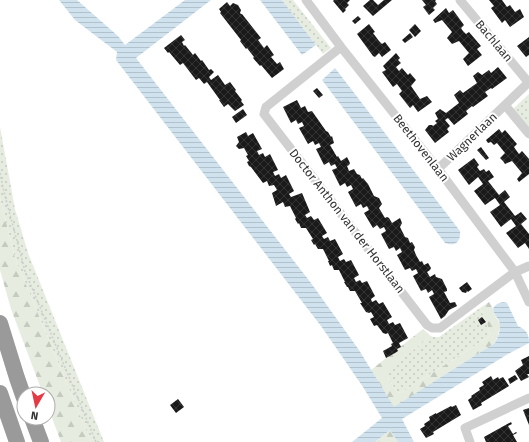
<svg xmlns="http://www.w3.org/2000/svg" width="529" height="442" font-family="'Fira Sans',sans-serif">
  <style>
    .grass { fill: url(#grass-dots) }
    .forest { fill: url(#forest-firs) }
    .water { fill: url(#water-rules) }
    .building { fill: url(#building-cross-hatch) }
    .lines { fill: none; stroke-linecap: round; stroke-linejoin: round }
    .path { stroke: #cdcdcd; stroke-width: 1.5; stroke-dasharray: 2 2; stroke-linecap: butt }
    .street { stroke: #d0d0d0; stroke-width: 9 }
    .highway { stroke: #9a9a9a; stroke-width: 16 }
    .labels { text-anchor: middle; dominant-baseline: central; stroke-width: 4; stroke-linejoin: round; paint-order: stroke }
    .street-label { font-size: 12px; fill: #333; stroke: #fff }
  </style>
  <defs>
    <pattern id="grass-dots" width="8" height="8" patternUnits="userSpaceOnUse"><rect width="8" height="8" fill="#e6ecdf"/><path d="M2 2h.1M6 6h.1" fill="none" stroke="#c6cbc0" stroke-width="1.8" stroke-linecap="round"/></pattern>
    <pattern id="forest-firs" width="22" height="20" patternUnits="userSpaceOnUse"><rect width="22" height="20" fill="#e6ecdf"/><path d="M5 1l3.5 6h-7zM16 11l3.5 6h-7z" fill="#c6cbc0"/></pattern>
    <pattern id="water-rules" width="6" height="5" patternUnits="userSpaceOnUse"><rect width="6" height="5" fill="#cfe2ee"/><path d="M0 2.5h6" fill="none" stroke="#b2c2cd"/></pattern>
    <pattern id="building-cross-hatch" width="8" height="8" patternUnits="userSpaceOnUse"><rect width="8" height="8" fill="#1a1a1a"/><path d="M0 0l8 8M0 8l8-8" fill="none" stroke="#333"/></pattern>
  </defs>
  <rect width="100%" height="100%" fill="#fff"/>
  <!-- grass -->
  <path class="grass" d="M282,0H293L331,48L323,54Z
    M529,94V128L513,109Z
    M0,127L15,209L28,253L104,442H91L15,258L0,198Z
    M480,308L487,323L490,334L487,338L401,393L397,392L386,375V371L388,369L431,336L433,337H439Z"/>
  <!-- forest -->
  <path class="forest" d="M0,198L15,258L91,442H61L48,407V394H43L11,309L0,270Z
    M489,302L493,309L494,314L500,324V328L495,343L394,408L371,370L423,329L431,336L386,371V375L397,392L401,393L487,338L490,334L487,323L480,308Z
    M390,430L398,442H375Z"/>
  <!-- water -->
  <path class="water" d="M59,0H77L118,36L125,45L185,0H211L136,58L311,283L359,350L394,407L495,343C498,336 502,328 499,321C496,316 494,315 493,309C495,304 502,301 507,303L518,326C526,330 529,333 529,343L508,354L402,419L414,442H398L390,430L375,442H352L382,418L363,387L321,326L116,60L117,52L75,20Z
    M260,0H282L316,45L302,55Z
    M335,68L460,231C461,242 455,247 445,243L322,80Z"/>
  <!-- building -->
  <path class="building" d="M334,0H350L347,3L349,5L345,9L346,10L343,13L333,1Z
    M370,0H373L378,5L384,0H392L373,16L363,6Z
    M422,0H436L435,1L437,4L433,8L435,10L429,15L423,7L426,5Z
    M489,0H502L507,7L510,5L515,12L520,9L524,17L510,27L505,20L502,23L491,8L494,6Z
    M227,2L230,6L233,3L238,5L241,10L240,13L241,14H242L261,38L258,40L264,48L267,45L274,55L271,57L277,64L280,62L284,69L272,78L261,65L260,66L253,58L254,57L247,48L246,49L240,41L241,40L220,13L221,12L219,9Z
    M446,8L449,13L453,10L464,25L461,28L463,31L466,34L469,32L481,46L477,49L482,55L468,66L463,59L469,53L459,41L452,44L447,38L452,32L442,20L435,23L433,20Z
    M358,16L361,19L355,24L352,21Z
    M369,24L375,32L373,33L379,41L382,44L385,42L391,50L382,57L379,53L375,57L373,56L357,34Z
    M415,24L421,31L415,37L409,30Z
    M410,33L413,37L405,43L402,40Z
    M181,35L185,40L182,42L184,46L185,45L193,55L195,53L201,61L202,60L209,70L211,69L214,72L209,77L211,80L218,75L225,85L230,82L236,90L235,91L242,100L241,101L244,105L235,111L228,104L224,107L219,100H220L207,82L204,84L199,78L196,80L183,63L180,65L169,52L168,53L164,48Z
    M529,37V55L526,57L517,46Z
    M396,53L400,58L398,60L401,63L396,67L399,71L402,68L408,75L410,73L416,80L411,86L420,99L427,96L432,102L418,112L413,105L410,108L399,94L402,91L397,84L393,87L382,72L386,70L383,66Z
    M498,67L507,78L492,89L491,88L485,92L488,96L473,107L472,106L466,111L468,114L454,125L448,118L445,120L450,126L447,129L449,132L435,143L425,130L429,125H432L433,126L437,123L435,121L438,119L435,113L440,109L446,113L459,103L454,95L460,90L463,93L477,83L473,76L478,72L482,75L489,70L491,73Z
    M317,88L323,95L319,98L313,91Z
    M297,100L301,108L305,106L308,112L312,111L326,131L328,132L331,137L332,136L334,143L330,145L337,157L338,156L341,161L347,157L350,163L349,165L347,166L349,171L354,169L357,174L360,175L362,179L363,178L368,184L374,196L379,198L382,204L379,208L385,218L387,217L389,218L392,223L400,218L402,223L400,227L405,237L408,238L410,243L412,242L415,247L414,250L416,255L420,262L422,261L424,265L428,263L431,268L430,270L427,272L430,277L435,274L436,277L442,279L447,289V291L444,292L450,303L455,302L457,306L449,310L445,316L441,319L429,297L434,294L432,290L428,293L426,289L421,291L413,276L418,273L416,269L412,271L410,268L405,270L397,255L402,252L400,248L396,251L394,247L389,249L381,234L386,231L384,227L380,229L377,225L373,228L364,213L369,210L367,206L363,208L361,204L356,207L348,192L353,189L351,185L347,187L345,183L340,186L332,170L337,168L335,164L331,166L329,162L324,165L316,149L321,147L319,143L315,145L313,141L308,144L299,128L304,126L302,122L298,124L296,120L291,123L283,107Z
    M243,109L247,115L236,123L232,117Z
    M499,129L502,133L505,130L517,144L514,147L516,150L519,154L522,151L529,159V174L519,182L517,179L522,173L512,161L505,164L503,161L500,158L505,153L497,143L494,145L491,142L488,143L486,140Z
    M246,132L248,136L253,133L262,149L257,151L259,155L263,153L265,157L270,154L278,170L273,172L275,176L279,174L281,178L286,175L294,191L289,194L291,197L302,193L310,212L305,215L307,218L311,216L314,220L318,218L327,233L322,236L324,239L328,237L330,241L335,239L343,254L338,257L340,261L344,259L346,262L351,260L359,275L354,278L356,282L360,280L362,283L367,281L375,296L371,299L372,302L376,300L379,304L383,302L392,317L387,320L389,324L393,322L395,325L400,323L408,338L399,343L401,347L397,349L398,351L395,353L386,358L383,351L392,346L391,344L393,343L388,333L386,334L383,333L377,325L374,326L370,319L374,317L371,312L369,313L366,312L360,303H362L355,291H350L348,287H347L344,282H345L339,270H334L332,265L330,266L328,261H329L323,249H318L315,244L314,245L311,240L313,239L306,228H301L299,223L298,224L295,219L296,218L290,206L285,207L283,202L276,206L272,193L277,190L274,185L269,186L267,181L263,183L251,167L249,166L247,162L249,161L246,156L248,155L244,148L239,149L236,146L239,142L237,137Z
    M481,147L489,158L486,160L477,150Z
    M474,158L479,165L477,167L480,171L484,169L486,172L489,170L494,177L488,181L499,195L505,190L510,197L504,202L515,216L521,212L527,219L521,224L529,234V249L525,243L518,248L506,233L516,226L511,219L501,227L490,212L500,205L495,198L485,205L474,191L483,184L478,177L469,185L458,170Z
    M467,282L472,289L468,292L467,291L466,293L462,292L459,288Z
    M482,317L486,322L481,325L478,320Z
    M529,356V374H527L529,377L521,381L515,371L523,365L521,360Z
    M515,375L518,379L510,384L508,379Z
    M491,376L493,380L498,377L499,379L503,377L509,386L481,403L482,405L473,410L468,400L472,397L471,396L480,390L479,388L484,385L482,382Z
    M178,399L184,407L176,413L170,405Z
    M456,405L461,415L433,432L434,434L426,438L420,429L425,426L424,424L430,420L429,417L436,413V414L451,406L452,407Z
    M529,408V425L523,410Z
    M511,422L512,424L508,426L513,434L516,432L517,433L513,435L517,442H486L484,437Z"/>
  <g class="lines">
    <!-- path -->
    <path class="path" d="M0,173L4,192L25,271L96,442"/>
    <!-- street -->
    <path class="street" d="M306,0L341,47L438,169L515,272L529,302
      M460,0L529,83
      M341,47L266,107L264,114L427,325L432,328H440L515,272L529,266
      M505,105L529,134
      M438,169L529,82
      M470,442L465,428L529,398"/>
    <!-- highway -->
    <path class="highway" d="M0,323L17,378L24,398
      M0,393L17,442
      M32,418L41,442"/>
  </g>
  <g class="labels">
    <!-- street labels -->
    <g class="street-label">
      <text transform="translate(494 41) rotate(50)">Bachlaan</text>
      <text transform="translate(472 137) rotate(-44)">Wagnerlaan</text>
      <text transform="translate(421 148) rotate(52)">Beethovenlaan</text>
      <text transform="translate(347 221) rotate(52)">Doctor Anthon van der Horstlaan</text>
    </g>
  </g>
  <!-- north arrow -->
  <g transform="translate(36 406) rotate(189)"><circle r="19" fill="#ffffff" stroke="#adadad"/>
  <path d="M0-3L7 15L0 10L-7 15Z" fill="#e63946"/>
  <text y="-6" font-size="11" font-weight="bold" text-anchor="middle" fill="#333333">N</text>
  </g>
</svg>
